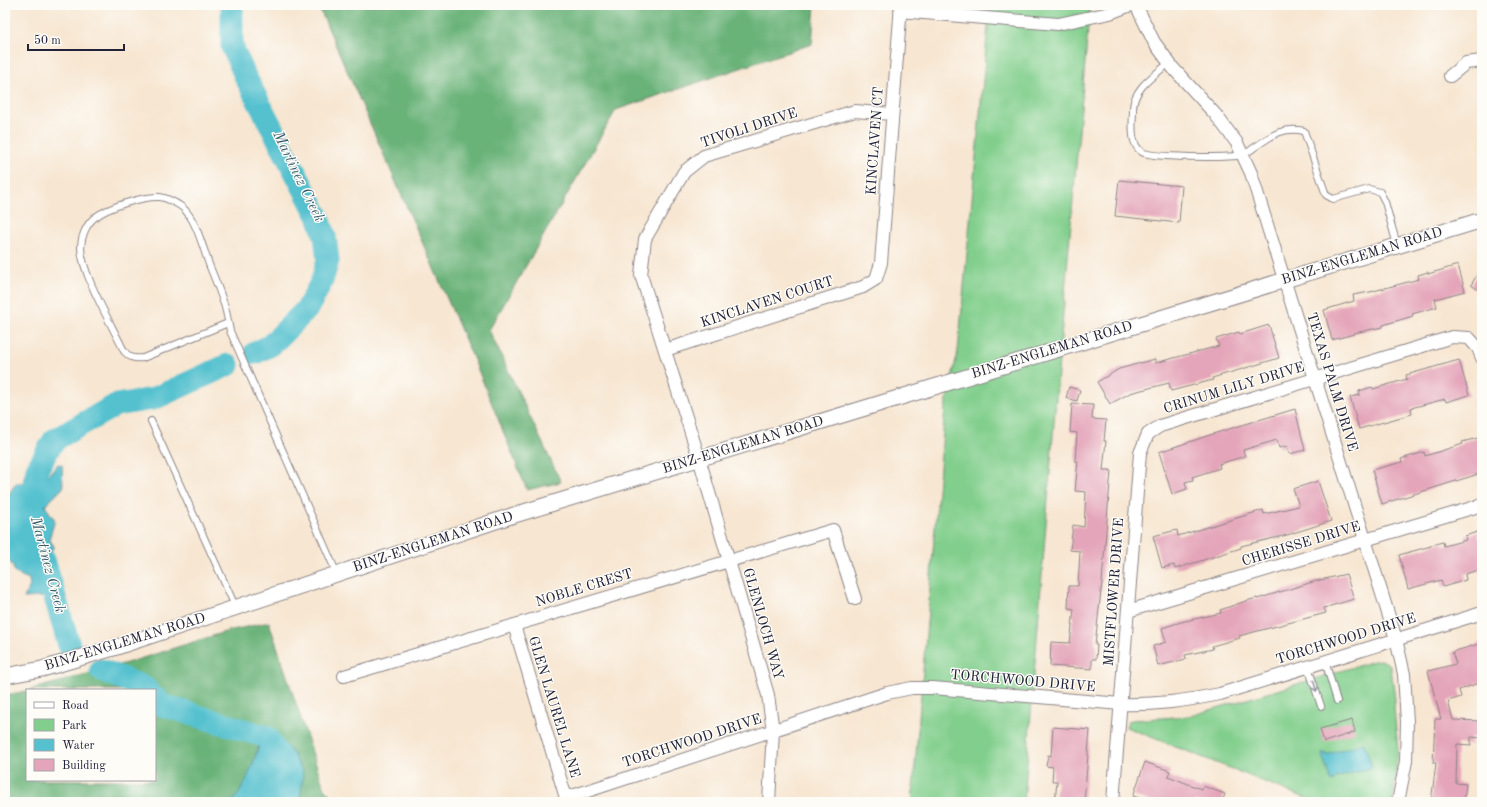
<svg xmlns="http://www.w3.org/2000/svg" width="1487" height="807" font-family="'Old Standard TT',serif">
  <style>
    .green { fill: #82cf8d; stroke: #527864 }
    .forest { fill: #69b278; stroke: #466a5a }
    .water { fill: #55c1cf; stroke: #3c7285 }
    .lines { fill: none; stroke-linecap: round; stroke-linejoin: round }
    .river { stroke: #55c1cf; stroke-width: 23 }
    .building { fill: #e4a4b9 }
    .service-casing { stroke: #8c8486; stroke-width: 8 }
    .minor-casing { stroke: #8c8486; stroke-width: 14 }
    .tertiary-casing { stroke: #8c8486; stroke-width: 17 }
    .service { stroke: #fff; stroke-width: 6 }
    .minor { stroke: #fff; stroke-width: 12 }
    .tertiary { stroke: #fff; stroke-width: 15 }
    .oneway { stroke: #9c9ca7 }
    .labels { text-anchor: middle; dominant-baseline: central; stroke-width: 3; stroke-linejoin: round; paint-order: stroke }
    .street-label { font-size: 14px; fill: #22223b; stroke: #fdfcf7 }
    .water-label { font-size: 15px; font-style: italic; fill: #345a6f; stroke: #fdfcf7 }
  </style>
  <rect width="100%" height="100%" fill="#fdfcf7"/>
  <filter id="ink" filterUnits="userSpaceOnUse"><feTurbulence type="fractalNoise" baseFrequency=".025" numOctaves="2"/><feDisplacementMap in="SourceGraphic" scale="8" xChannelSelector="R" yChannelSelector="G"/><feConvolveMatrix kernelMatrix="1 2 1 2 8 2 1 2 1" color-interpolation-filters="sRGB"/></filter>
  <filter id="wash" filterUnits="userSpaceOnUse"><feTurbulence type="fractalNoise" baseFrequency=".012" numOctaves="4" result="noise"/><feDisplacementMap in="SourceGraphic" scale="16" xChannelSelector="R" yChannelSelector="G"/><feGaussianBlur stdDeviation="0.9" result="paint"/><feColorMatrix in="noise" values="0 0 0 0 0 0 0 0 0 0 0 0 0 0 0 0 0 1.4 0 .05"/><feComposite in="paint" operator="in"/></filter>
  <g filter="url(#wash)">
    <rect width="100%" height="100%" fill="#f7e6d1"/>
    <!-- green -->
    <path class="green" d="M990,5H1090L1058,372L1024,802H912L945,408L958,351Z
      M1380,660L1386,662L1390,666L1392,675L1395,700L1394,708L1398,750L1393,802H1315L1126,727L1129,721L1132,720L1190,716L1374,661Z"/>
    <!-- forest -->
    <path class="forest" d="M318,5H815L812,44L616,110L489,330L561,482L527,490L474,360Z
      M269,622L324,788L338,802H5V695L27,691V780H155V690H30L130,662L228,631Z"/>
    <!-- water -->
    <path class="water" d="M36,453L28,477L37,487L58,464L62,465L63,488L45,506L55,520L49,539L54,546L46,560L56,589L42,597L24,598L30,586L29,579L15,573L13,567L5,553V521L6,520L7,510L5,500L16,483H23L26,470Z
      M262,735L279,738L293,754L303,773L300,802H233C248,782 255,759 262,735Z
      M1364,743L1372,767L1333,779L1334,781L1331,782L1322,754L1325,753L1326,755Z"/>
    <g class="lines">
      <!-- river -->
      <path class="river" d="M232,5V46L245,76L319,218L325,236L328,260L322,281L307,309L271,345L255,353
        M34,516L32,510L37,469L54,440L116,405L153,399L228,365
        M44,560L69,645
        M101,670L144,687L147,690
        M155,698L162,705L267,737L283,763L275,798L272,802"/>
    </g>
    <g id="blocks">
      <!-- building -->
      <path class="building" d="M1119,180L1182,186L1179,223L1115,216Z
        M1458,265L1465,291L1435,299L1437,307L1412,314L1413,316L1383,325V327L1354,333V334L1332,340L1324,310L1354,301L1353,295L1370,292L1419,279L1418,275L1428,272V274Z
        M1482,266V292L1471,285Z
        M1269,325L1279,358L1212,378L1213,380L1171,391L1169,383L1130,393L1110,404L1097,382L1119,369L1155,359V363L1219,346L1216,339L1239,332L1240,334Z
        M1459,360L1469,395L1446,402L1445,399L1411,408L1412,414L1359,429L1350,397L1360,395L1359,391L1372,387L1373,389L1407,379L1406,375Z
        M1069,387L1080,390L1077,401L1066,398Z
        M1072,404L1093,405L1092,419L1106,420L1104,441H1106L1103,470H1111L1102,582L1095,645H1097L1096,659H1092V669L1050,666L1051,642L1070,643L1074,609L1068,608L1069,586H1078L1080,551L1070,550L1073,525L1084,527L1086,492L1075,491L1078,461H1075L1077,433L1070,432Z
        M1295,409L1305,450L1289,454L1287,446L1279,448L1277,440L1243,450L1245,456L1219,464L1220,468L1192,477L1193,480L1185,482L1187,489L1172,494L1159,452L1216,433Z
        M1482,437V473L1382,504L1372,470L1402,462L1401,459L1424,452L1425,456L1463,444L1462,442Z
        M1318,481L1331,521L1287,535L1241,546V548L1175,569L1174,565L1162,568L1153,536L1177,530L1178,536L1263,510L1264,514L1299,506L1293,489Z
        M1477,532L1479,538H1482V569L1465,574L1466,580L1443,587L1441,580L1408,589L1399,555L1431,546V545L1443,542L1444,546L1466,540L1465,536Z
        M1346,574L1354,599L1324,608L1326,613L1239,636L1240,638L1212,646L1213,649L1185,655L1186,659L1158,666L1153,646L1166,642L1162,628L1181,622L1221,613L1220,610L1246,601L1257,598V599L1316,581Z
        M1482,643V682L1459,690L1461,697L1448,701L1453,720L1482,721V738L1471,737V745L1457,744L1456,783L1466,784L1464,802H1431L1436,763H1433L1435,719H1441L1428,671L1456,664L1452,652Z
        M1352,720L1355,732L1324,742L1320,729Z
        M1053,727L1090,730L1084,802H1055L1057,781H1052L1053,767L1046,766L1048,755L1051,756Z
        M1145,762L1170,771L1168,776L1201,789L1203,786L1225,794L1222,802H1152L1133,796Z"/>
    </g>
  </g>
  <g filter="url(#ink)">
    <use href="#blocks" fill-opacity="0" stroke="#8c8486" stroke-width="1"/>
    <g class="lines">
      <defs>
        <path id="service" d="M1169,63C1155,75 1133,88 1133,109C1133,122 1129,144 1142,152C1150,158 1229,158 1242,155C1246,154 1251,150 1255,147C1271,136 1283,126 1304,131L1326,195L1333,199L1369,189L1380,192L1385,202L1397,245
          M228,323L143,358C134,359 130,358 124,351C112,325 82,275 81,248C81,237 86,225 94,218C108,207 143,196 160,197C167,198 176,203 182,207C197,220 203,249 210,267C215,279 220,292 224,304C227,313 228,322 230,331L337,574
          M151,421L236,608
          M1325,661L1337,701
          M1308,667L1321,706"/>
        <path id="minor" d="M1136,5L1154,42L1173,68L1215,114L1237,143L1251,173L1396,639L1404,674L1407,722L1406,761L1398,802
          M900,11L1058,24L1110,13L1131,5
          M1450,76L1466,63L1482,61
          M665,350L863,287L876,279L881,263L901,5
          M1128,611L1482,505
          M514,625L566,798L887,693L912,688H933L1121,704C1157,705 1185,701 1220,694L1482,613
          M344,676L833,530L855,599
          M769,802L773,731L768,695L699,458L641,275L645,239L684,172L704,156L855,111L892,114
          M1113,802L1140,453L1148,434L1160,426L1452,337L1469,338L1478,348L1482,358"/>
        <path id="tertiary" d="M5,676L42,669L120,646L511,516L1482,220"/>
      </defs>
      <!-- service casing -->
      <use href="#service" class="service-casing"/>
      <!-- minor casing -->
      <use href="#minor" class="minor-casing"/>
      <!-- tertiary casing -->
      <use href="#tertiary" class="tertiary-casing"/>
      <!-- service -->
      <use href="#service" class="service"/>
      <!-- minor -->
      <use href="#minor" class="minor"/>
      <!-- tertiary -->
      <use href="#tertiary" class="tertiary"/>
    </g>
    <!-- one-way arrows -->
    <defs><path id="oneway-shaft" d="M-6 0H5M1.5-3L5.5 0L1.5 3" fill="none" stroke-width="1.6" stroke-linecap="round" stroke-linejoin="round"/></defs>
    <use class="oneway" href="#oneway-shaft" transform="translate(1315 686) rotate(73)"/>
  </g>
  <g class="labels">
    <!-- street labels -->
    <g class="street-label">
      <text transform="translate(749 128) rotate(-18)">TIVOLI DRIVE</text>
      <text transform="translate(875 141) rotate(-86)">KINCLAVEN CT</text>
      <text transform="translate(1362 256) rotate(-17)">BINZ-ENGLEMAN ROAD</text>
      <text transform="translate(767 302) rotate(-18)">KINCLAVEN COURT</text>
      <text transform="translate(1052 350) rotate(-17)">BINZ-ENGLEMAN ROAD</text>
      <text transform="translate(1332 382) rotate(73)">TEXAS PALM DRIVE</text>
      <text transform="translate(1234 388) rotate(-17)">CRINUM LILY DRIVE</text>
      <text transform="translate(743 445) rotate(-17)">BINZ-ENGLEMAN ROAD</text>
      <text transform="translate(433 542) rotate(-18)">BINZ-ENGLEMAN ROAD</text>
      <text transform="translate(1301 544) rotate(-17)">CHERISSE DRIVE</text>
      <text transform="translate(584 588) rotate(-17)">NOBLE CREST</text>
      <text transform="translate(1114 592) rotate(-86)">MISTFLOWER DRIVE</text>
      <text transform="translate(763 624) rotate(74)">GLENLOCH WAY</text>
      <text transform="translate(1346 639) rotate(-17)">TORCHWOOD DRIVE</text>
      <text transform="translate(125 642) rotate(-17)">BINZ-ENGLEMAN ROAD</text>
      <text transform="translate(1023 681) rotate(5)">TORCHWOOD DRIVE</text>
      <text transform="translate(554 707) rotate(73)">GLEN LAUREL LANE</text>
      <text transform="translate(692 741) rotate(-18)">TORCHWOOD DRIVE</text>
    </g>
    <!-- water labels -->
    <g class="water-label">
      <text transform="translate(298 177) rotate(64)">Martinez Creek</text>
      <text transform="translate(47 565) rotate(75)">Martinez Creek</text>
    </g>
  </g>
  <!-- margin -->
  <rect width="1487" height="807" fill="none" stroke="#fdfcf7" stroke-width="20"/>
  <!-- legend -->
  <rect x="26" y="689" width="130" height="92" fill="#fdfcf7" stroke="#a5a5ac"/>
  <rect x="34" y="702" width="20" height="6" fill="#ffffff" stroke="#a5a5ac"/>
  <text x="62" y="709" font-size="12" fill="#22223b">Road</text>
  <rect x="34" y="719" width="20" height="12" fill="#82cf8d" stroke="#a5a5ac"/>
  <text x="62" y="729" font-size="12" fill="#22223b">Park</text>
  <rect x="34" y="739" width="20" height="12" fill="#55c1cf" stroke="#a5a5ac"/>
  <text x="62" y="749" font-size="12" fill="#22223b">Water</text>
  <rect x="34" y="759" width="20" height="12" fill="#e4a4b9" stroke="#a5a5ac"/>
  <text x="62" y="769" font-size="12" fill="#22223b">Building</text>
  <!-- scale -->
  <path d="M28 44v6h96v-6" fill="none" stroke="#22223b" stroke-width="2"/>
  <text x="34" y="44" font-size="12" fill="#22223b" stroke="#fdfcf7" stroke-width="3" paint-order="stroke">50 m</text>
</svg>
